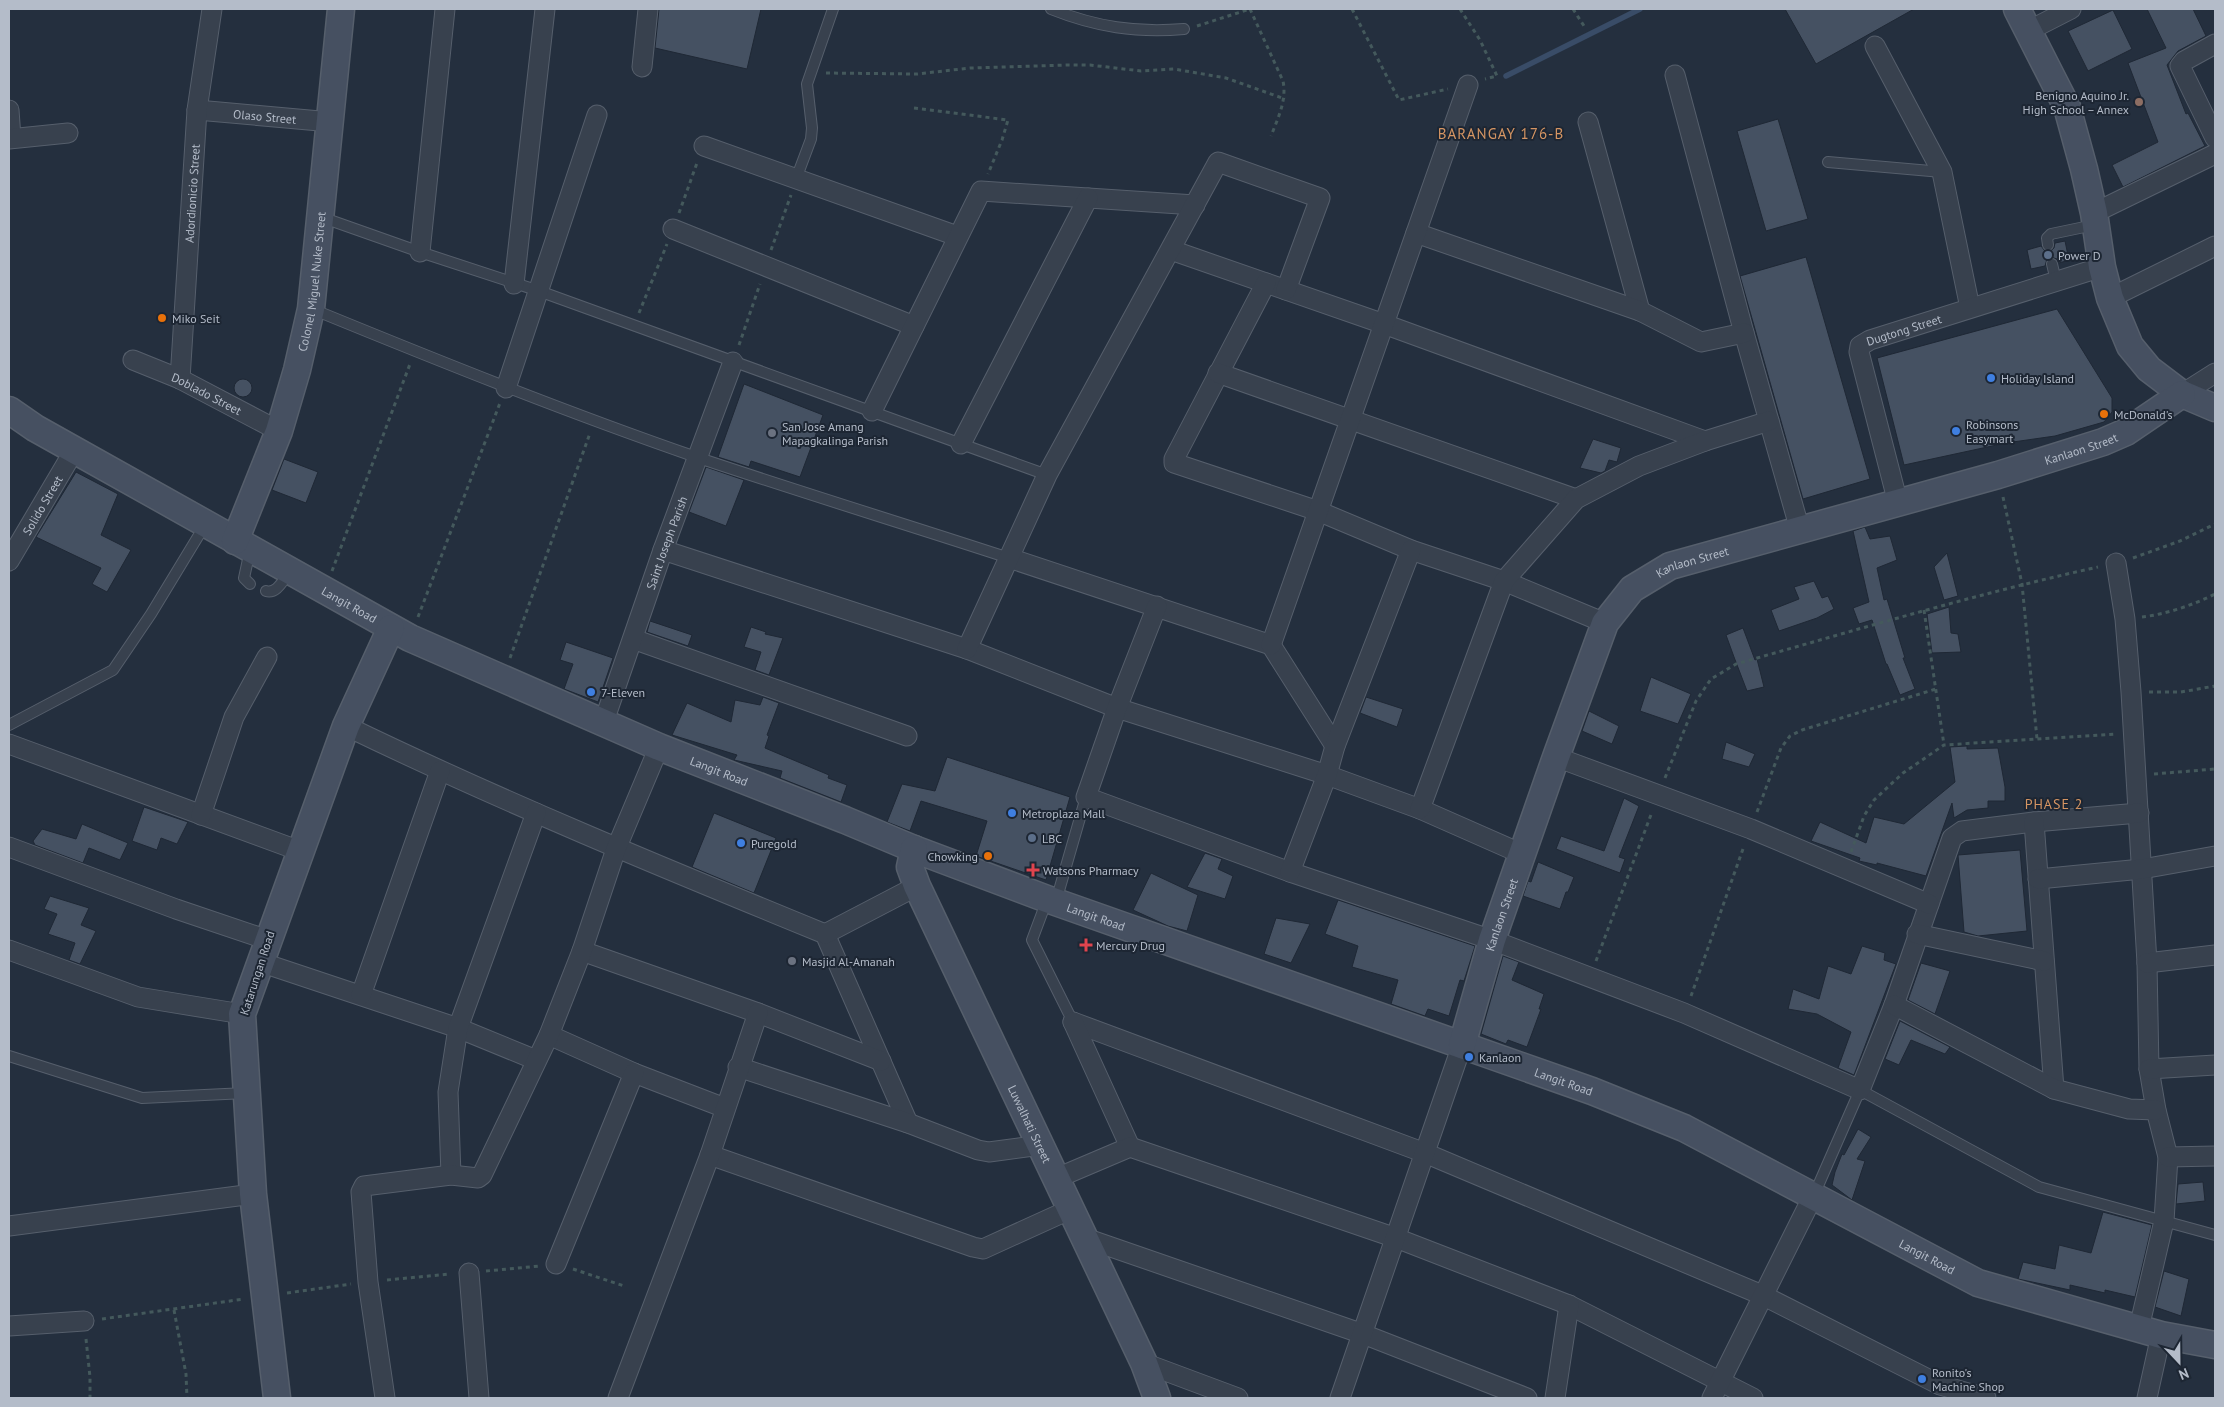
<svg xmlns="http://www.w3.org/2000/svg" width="2224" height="1407" font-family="'PT Sans',sans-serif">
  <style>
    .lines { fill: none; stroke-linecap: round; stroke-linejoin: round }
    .stream { stroke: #394c67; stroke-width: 5.5 }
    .building { fill: #455162; stroke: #1f2835 }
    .lane-casing { stroke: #565f6c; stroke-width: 12 }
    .street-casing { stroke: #565f6c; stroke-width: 21 }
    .secondary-casing { stroke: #565f6c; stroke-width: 29 }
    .path { stroke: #44595c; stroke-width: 3; stroke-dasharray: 4 4; stroke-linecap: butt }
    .lane { stroke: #38414e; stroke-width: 10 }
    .street { stroke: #38414e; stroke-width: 19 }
    .secondary { stroke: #465061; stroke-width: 26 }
    .education-dot { fill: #8d6e63; stroke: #1d2633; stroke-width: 2 }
    .service-dot { fill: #5c6f8a; stroke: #1d2633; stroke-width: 2 }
    .food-dot { fill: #e8710a; stroke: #1d2633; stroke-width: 2 }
    .shop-dot { fill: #3f7fe0; stroke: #1d2633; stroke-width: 2 }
    .worship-dot { fill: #6b7280; stroke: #1d2633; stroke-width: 2 }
    .health-dot { fill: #e0444e; stroke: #1d2633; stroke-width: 2 }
    .labels { text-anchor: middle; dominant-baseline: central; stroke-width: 4; stroke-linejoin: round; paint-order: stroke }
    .poi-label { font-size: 12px; fill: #b4bcc9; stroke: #1d2633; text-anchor: start }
    .street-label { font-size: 12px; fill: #b4bcc9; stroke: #1d2633 }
    .neighbourhood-label { font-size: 14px; letter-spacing: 1px; fill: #d59563; stroke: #1d2633 }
    .quarter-label { font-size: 15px; letter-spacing: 1px; fill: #d59563; stroke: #1d2633 }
  </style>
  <rect width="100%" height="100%" fill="#242f3e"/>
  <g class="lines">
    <!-- stream -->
    <path class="stream" d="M1506,76L1640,9"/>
  </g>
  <!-- building -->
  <path class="building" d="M659,9H761L747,69L655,48Z
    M1785,9H1914L1816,64Z
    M2147,9H2193L2206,36L2178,51L2167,65L2186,114L2188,113L2205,146L2123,187L2112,165L2158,142L2128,63L2166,48Z
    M2113,10L2132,49L2088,71L2068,31Z
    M1778,119L1808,219L1766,231L1737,131Z
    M2065,241L2069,260L2059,263L2057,259L2051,257L2047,259L2045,266L2031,269L2027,250L2041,246L2045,251L2049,252L2054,248L2055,243Z
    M1806,257L1870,479L1803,499L1740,276Z
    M2057,309L2112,398V412L2104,422L2055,436L2006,443L1904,465L1877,358Z
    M234 388a9 9 0 1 1 18 0a9 9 0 1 1-18 0Z
    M744,384L823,415L800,477L751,461L749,467L718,457Z
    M1593,439L1621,448L1617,462L1609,460L1605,471L1601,473L1580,468Z
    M284,459L318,472L306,503L272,490Z
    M706,467L744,480L726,526L689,512Z
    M76,472L118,494L101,535L131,550L107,592L92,584L101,568L36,537Z
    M1865,527L1870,539L1890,536L1897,560L1877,568L1884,600L1887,599L1905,658H1903L1915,689L1900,695L1887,664H1886L1872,620L1859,624L1853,608L1869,602L1853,531Z
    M1947,553L1958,596L1944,600L1934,567Z
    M1814,581L1822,598L1828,596L1834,609L1817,618L1779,631L1771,610L1799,599L1794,587Z
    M1949,607L1951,633L1958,634L1961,652L1932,653L1927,614Z
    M650,621L692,635L688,646L647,632Z
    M751,627L766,632L765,634L783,638L769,675L755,670L761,652L744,647Z
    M1743,628L1755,660L1757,659L1764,687L1747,691L1734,657L1726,635Z
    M566,642L613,658L598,702L564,689L573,664L560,660Z
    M1651,677L1691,694L1678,724L1640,711Z
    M763,697L779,703L767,735L769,736L765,748L829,775L828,778L847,785L841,802L780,778L782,771L734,760L737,755L672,735L687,703L731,722L735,700L760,705Z
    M1366,697L1403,709L1397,727L1360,713Z
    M1589,711L1619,726L1612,744L1582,731Z
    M1726,742L1755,754L1749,767L1722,759Z
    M1967,746V749L1998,748L2005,787V801H1988V808L1967,810L1954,818L1952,803L1926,876L1877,863V865L1859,861L1860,858L1811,841L1820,822L1866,843L1874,817L1904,824L1955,782L1950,747Z
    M947,757L1070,797L1046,880L976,856L987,821L921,801L910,831L887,822L902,784L935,791Z
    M1624,798L1639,806L1619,857L1625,859L1620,873L1556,849L1561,836L1604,851Z
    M144,807L188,822L177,844L161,838L157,850L132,841Z
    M714,813L776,838L754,893L692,867Z
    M82,824L128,843L120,860L89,848L83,863L35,845L33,841L42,829L76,839Z
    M2020,850L2027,931L1978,936L1964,932L1958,855Z
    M1205,853L1222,859L1218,869L1233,876L1225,899L1187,887Z
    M1538,862L1574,877L1568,892H1566L1560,909L1523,896L1528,881L1531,882Z
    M1151,873L1198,895L1187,931L1168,926L1133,910Z
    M50,896L89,908L81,925L96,931L80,964L69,960L75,943L48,934L57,914L44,909Z
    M1338,900L1475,946L1464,981L1460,980L1449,1016L1428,1009L1425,1016L1391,1004L1398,980L1352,967L1358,946L1325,934Z
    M1276,918L1310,924L1291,963L1264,954Z
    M1862,946L1885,953L1884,960L1896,964L1854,1075L1838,1068L1851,1032L1817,1014L1788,1009L1793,989L1819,999L1828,966L1851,974Z
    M1503,956L1519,962L1512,980L1544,994L1539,1009H1541L1527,1047L1508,1040L1506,1044L1481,1034Z
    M1921,963L1950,971L1935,1014L1908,1000Z
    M1900,1021L1950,1047L1945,1054L1911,1040L1899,1065L1885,1059Z
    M1858,1129L1871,1137L1857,1159L1865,1161L1852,1200L1832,1185L1835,1172L1842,1154L1844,1155Z
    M2203,1182L2205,1201L2176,1204L2178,1184Z
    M2103,1212L2152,1225L2135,1297L2105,1290V1293L2070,1285V1290L2018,1279L2023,1262L2055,1269L2059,1245L2091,1253Z
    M2164,1271L2189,1279L2181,1316L2155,1307Z"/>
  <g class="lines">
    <defs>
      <path id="lane" d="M1051,9C1096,27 1136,33 1184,29
        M1828,162L1942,172
        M796,179L811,139L812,128L807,84L833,9
        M321,217L420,252L539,291L1047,475
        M2048,245L2047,238L2051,234L2094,225
        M2052,264L2056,281
        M312,309C439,361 566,412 696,457C800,492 905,524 1009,558
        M250,584L244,578L250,550
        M266,591C277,594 283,580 290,572
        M9,725L113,670L151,614L205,525
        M1047,900L1032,940L1073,1022
        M1056,901L1086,797
        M9,1056L142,1098L246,1093
        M1814,1195L1860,1090L2039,1187L2215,1235"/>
      <g id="street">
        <path d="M2028,31L2071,9"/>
        <path d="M2215,44L2184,61L2180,66L2215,138"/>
        <path d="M1875,46L1942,172L1970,308"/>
        <path d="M642,67L648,9"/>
        <path d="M1675,75L1744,333L1800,530"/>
        <path d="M9,110L11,138"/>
        <path id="s1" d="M197,110L331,122"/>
        <path d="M1588,122L1640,311"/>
        <path d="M9,139L68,133"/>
        <path d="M704,146L957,236"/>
        <path d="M2094,213L2215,154"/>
        <path d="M673,229L914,326"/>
        <path d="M1416,233L1640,311L1701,342L1744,333"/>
        <path d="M1171,250L1384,324L1705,441"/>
        <path d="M420,252L445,9"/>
        <path d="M1266,283L1174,459V463L1318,511L1411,550L1504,581L1605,623"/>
        <path d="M514,284L545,9"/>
        <path d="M2110,298L2215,246"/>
        <path id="s2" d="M133,360L180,379L279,431"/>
        <path d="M1218,373L1576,499"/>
        <path id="s3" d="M180,379L197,110L212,9"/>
        <path d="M506,388L597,115"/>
        <path d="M2182,394L2215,373"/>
        <path d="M872,411L981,191L1195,205"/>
        <path d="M961,444L1088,198"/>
        <path id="s4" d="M1898,503L1859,352L1860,346L1870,340L2102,267"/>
        <path d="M663,550L967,649L1117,708L1327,775L1420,809L1522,854"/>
        <path d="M1009,558L1271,645L1335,746"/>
        <path id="s5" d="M9,561L75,449"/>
        <path d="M2116,563L2125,619L2131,692L2147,963L2149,1069L2156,1110L2168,1157L2164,1221L2139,1328"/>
        <path d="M1157,606L1117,708L1086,797L1290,872L1492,940L1684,1013L1860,1090L1894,1005L1952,838L1962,831L2034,822L2139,813"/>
        <path d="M633,639L907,736"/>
        <path d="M1271,645L1468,85"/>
        <path d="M967,649L1047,475L1218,162L1320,198L1286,290"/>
        <path id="s6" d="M603,724L663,550L733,362"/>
        <path d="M346,726C503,802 664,868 825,934L908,1123"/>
        <path d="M9,744L300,851"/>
        <path d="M1556,757L1751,829L1929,904"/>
        <path d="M1420,809L1504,581L1576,499L1639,466L1705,441L1769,421"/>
        <path d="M201,815L234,717L267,657"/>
        <path d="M2034,822L2054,1089"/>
        <path d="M9,847L176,909L268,940"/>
        <path d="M1290,872L1327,775L1335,746L1411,550"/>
        <path d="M2038,879L2142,869L2215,856"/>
        <path d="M825,934L917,886"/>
        <path d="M1917,934L2044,961"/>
        <path d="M9,950L138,997L242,1014"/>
        <path d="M582,951L758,1013L881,1061"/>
        <path d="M260,962L458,1028L536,1060"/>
        <path d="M2147,963L2215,955"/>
        <path d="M361,995L440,771"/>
        <path d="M1894,1005L2054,1089L2129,1109L2156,1110"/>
        <path d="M1073,1022L1425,1153L1762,1295L1940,1385L1986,1398"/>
        <path d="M1073,1022L1130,1147"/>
        <path d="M549,1035L634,1073L725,1108"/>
        <path d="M738,1067L908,1123L978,1150L989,1152L1041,1145"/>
        <path d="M2149,1069L2215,1065"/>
        <path d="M710,1155L973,1247L983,1249L1071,1209"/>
        <path d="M2168,1157L2215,1156"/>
        <path d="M451,1175L448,1092L458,1028L536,813"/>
        <path d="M1057,1178L1130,1147L1396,1238L1569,1305L1753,1398"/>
        <path d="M9,1226L253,1194"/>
        <path d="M1085,1238L1363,1334L1527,1398"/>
        <path d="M556,1264L634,1073"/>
        <path d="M469,1273L479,1398"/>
        <path d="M9,1326L84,1321"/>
        <path d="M1144,1363L1238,1398"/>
        <path d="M385,1398L368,1282L361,1192L364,1186L451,1175L478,1178L482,1175L549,1035L582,951L616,849L659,747"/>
        <path d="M618,1398L710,1155L758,1013"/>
        <path d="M1340,1398L1462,1045"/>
        <path d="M1555,1398L1569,1305"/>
        <path d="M1712,1398L1813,1196"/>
        <path d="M2147,1398L2161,1335"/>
      </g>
      <g id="secondary">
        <path d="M2017,9L2067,107L2084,169L2094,213L2102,267L2110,298L2130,346L2149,369L2182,394L2215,408"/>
        <path id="s7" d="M9,410L35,428L410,638L659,747L845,820L914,849L1047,899L1592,1091L1684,1128L1978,1283L2161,1335L2215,1345"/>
        <path id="s8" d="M235,541L279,431L297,370L311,309L341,9"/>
        <path id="s9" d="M914,849L910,867L917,886L1144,1363L1157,1398"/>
        <path id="s10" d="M1462,1045L1492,940L1556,757L1605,623L1632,589L1670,566L1998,475L2103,442L2126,432L2182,394"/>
        <path d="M277,1398L253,1194L242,1014L346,726L391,628"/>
      </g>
    </defs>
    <!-- lane casing -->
    <use href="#lane" class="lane-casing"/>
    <!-- street casing -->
    <use href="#street" class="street-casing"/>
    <!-- secondary casing -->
    <use href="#secondary" class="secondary-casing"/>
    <!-- path -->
    <path class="path" d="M1250,9L1283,81C1287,100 1278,118 1271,136
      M1352,9L1399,100L1448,89
      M1460,9L1480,40L1497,76L1485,79
      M1573,9L1584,26
      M1197,26L1250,9
      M826,73L917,74L970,68L1066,65H1090L1141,71L1174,69L1226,78L1285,99
      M914,108L1008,120L1002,140L988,174
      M679,213L697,163
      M771,250L791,195
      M639,313L667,244
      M739,345L760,284
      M2003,497L2022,584L2037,739
      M2133,558L2180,541L2215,524
      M332,571L410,364
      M1924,610L1944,745
      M418,617L500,403
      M2142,617C2167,614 2193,605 2215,594
      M510,658L590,433
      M2149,692H2181L2215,686
      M2154,774L2215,769
      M1665,778L1696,701L1711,679L1736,664C1856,630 1976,594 2098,567
      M1757,812L1781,748L1790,736L1802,730L1936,689
      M1851,852L1864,816L1874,800L1903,773L1944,745L2116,734
      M1596,961L1652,812
      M1691,996L1744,846
      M573,1269L624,1286
      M486,1271L540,1266
      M387,1280L450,1274
      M287,1293L351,1284
      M174,1310L186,1374L187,1398
      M102,1319L244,1299
      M86,1339L90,1377V1398"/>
    <!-- lane -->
    <use href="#lane" class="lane"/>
    <!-- street -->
    <use href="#street" class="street"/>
    <!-- secondary -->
    <use href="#secondary" class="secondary"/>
  </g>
  <!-- markers -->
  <circle class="education-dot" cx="2139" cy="102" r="5"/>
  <g class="service-dot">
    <circle cx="2048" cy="255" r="5"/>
    <circle cx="1032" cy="838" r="5"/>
  </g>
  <g class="food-dot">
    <circle cx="162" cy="318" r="5"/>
    <circle cx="2104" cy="414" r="5"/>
    <circle cx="988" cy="856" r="5"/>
  </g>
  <g class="shop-dot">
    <circle cx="1991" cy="378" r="5"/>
    <circle cx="1956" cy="431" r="5"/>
    <circle cx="591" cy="692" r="5"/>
    <circle cx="1012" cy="813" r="5"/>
    <circle cx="741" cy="843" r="5"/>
    <circle cx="1469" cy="1057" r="5"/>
    <circle cx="1922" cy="1379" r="5"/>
  </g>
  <g class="worship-dot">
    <circle cx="772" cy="433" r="5"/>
    <circle cx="792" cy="961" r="5"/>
  </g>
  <g class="health-dot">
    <path d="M1030.5 862.5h5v5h5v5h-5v5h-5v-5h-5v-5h5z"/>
    <path d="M1083.5 937.5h5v5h5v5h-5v5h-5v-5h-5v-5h5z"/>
  </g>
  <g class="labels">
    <!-- poi labels -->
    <g class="poi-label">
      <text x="2129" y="95" text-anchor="end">Benigno Aquino Jr.<tspan x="2129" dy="14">High School – Annex</tspan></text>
      <text x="2058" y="255">Power D</text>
      <text x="172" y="318">Miko Seit</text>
      <text x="2001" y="378">Holiday Island</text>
      <text x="2114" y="414">McDonald's</text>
      <text x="1966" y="424">Robinsons<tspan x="1966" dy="14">Easymart</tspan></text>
      <text x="782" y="426">San Jose Amang<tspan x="782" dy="14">Mapagkalinga Parish</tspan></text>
      <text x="601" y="692">7-Eleven</text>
      <text x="1022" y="813">Metroplaza Mall</text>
      <text x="1042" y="838">LBC</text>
      <text x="751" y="843">Puregold</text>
      <text x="978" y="856" text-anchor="end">Chowking</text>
      <text x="1043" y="870">Watsons Pharmacy</text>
      <text x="1096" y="945">Mercury Drug</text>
      <text x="802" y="961">Masjid Al-Amanah</text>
      <text x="1479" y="1057">Kanlaon</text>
      <text x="1932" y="1372">Ronito's<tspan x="1932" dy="14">Machine Shop</tspan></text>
    </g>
    <!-- street labels -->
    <g class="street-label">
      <text stroke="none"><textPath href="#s1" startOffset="68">Olaso Street</textPath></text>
      <text stroke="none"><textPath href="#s3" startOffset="186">Adordionicio Street</textPath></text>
      <text stroke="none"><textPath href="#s8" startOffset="272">Colonel Miguel Nuke Street</textPath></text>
      <text stroke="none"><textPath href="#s4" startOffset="209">Dugtong Street</textPath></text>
      <text stroke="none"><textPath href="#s2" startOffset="81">Doblado Street</textPath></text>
      <text stroke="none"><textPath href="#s10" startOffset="961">Kanlaon Street</textPath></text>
      <text stroke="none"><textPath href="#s5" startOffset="65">Solido Street</textPath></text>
      <text stroke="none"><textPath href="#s6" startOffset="192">Saint Joseph Parish</textPath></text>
      <text stroke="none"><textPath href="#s10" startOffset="556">Kanlaon Street</textPath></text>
      <text stroke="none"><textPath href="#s7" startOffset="392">Langit Road</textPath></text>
      <text stroke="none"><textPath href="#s7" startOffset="798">Langit Road</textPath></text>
      <text stroke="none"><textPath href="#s10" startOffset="136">Kanlaon Street</textPath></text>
      <text stroke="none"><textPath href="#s7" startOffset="1202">Langit Road</textPath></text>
      <text transform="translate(257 973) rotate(-72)">Katarungan Road</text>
      <text stroke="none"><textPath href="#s7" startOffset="1698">Langit Road</textPath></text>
      <text stroke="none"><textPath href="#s9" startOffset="302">Luwalhati Street</textPath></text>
      <text stroke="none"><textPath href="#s7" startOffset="2102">Langit Road</textPath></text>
    </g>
    <!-- neighbourhood labels -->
    <g class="neighbourhood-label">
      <text x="2054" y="804">PHASE 2</text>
    </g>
    <!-- quarter labels -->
    <g class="quarter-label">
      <text x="1501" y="133">BARANGAY 176-B</text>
    </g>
  </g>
  <!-- border -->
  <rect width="2224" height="1407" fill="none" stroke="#b4bcc9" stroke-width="20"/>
  <!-- north arrow -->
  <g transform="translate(2179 1362) rotate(158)" stroke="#1d2633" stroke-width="4" paint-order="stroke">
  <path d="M0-4L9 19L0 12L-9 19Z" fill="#b4bcc9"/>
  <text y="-8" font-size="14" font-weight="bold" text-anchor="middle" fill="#b4bcc9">N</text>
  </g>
</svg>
